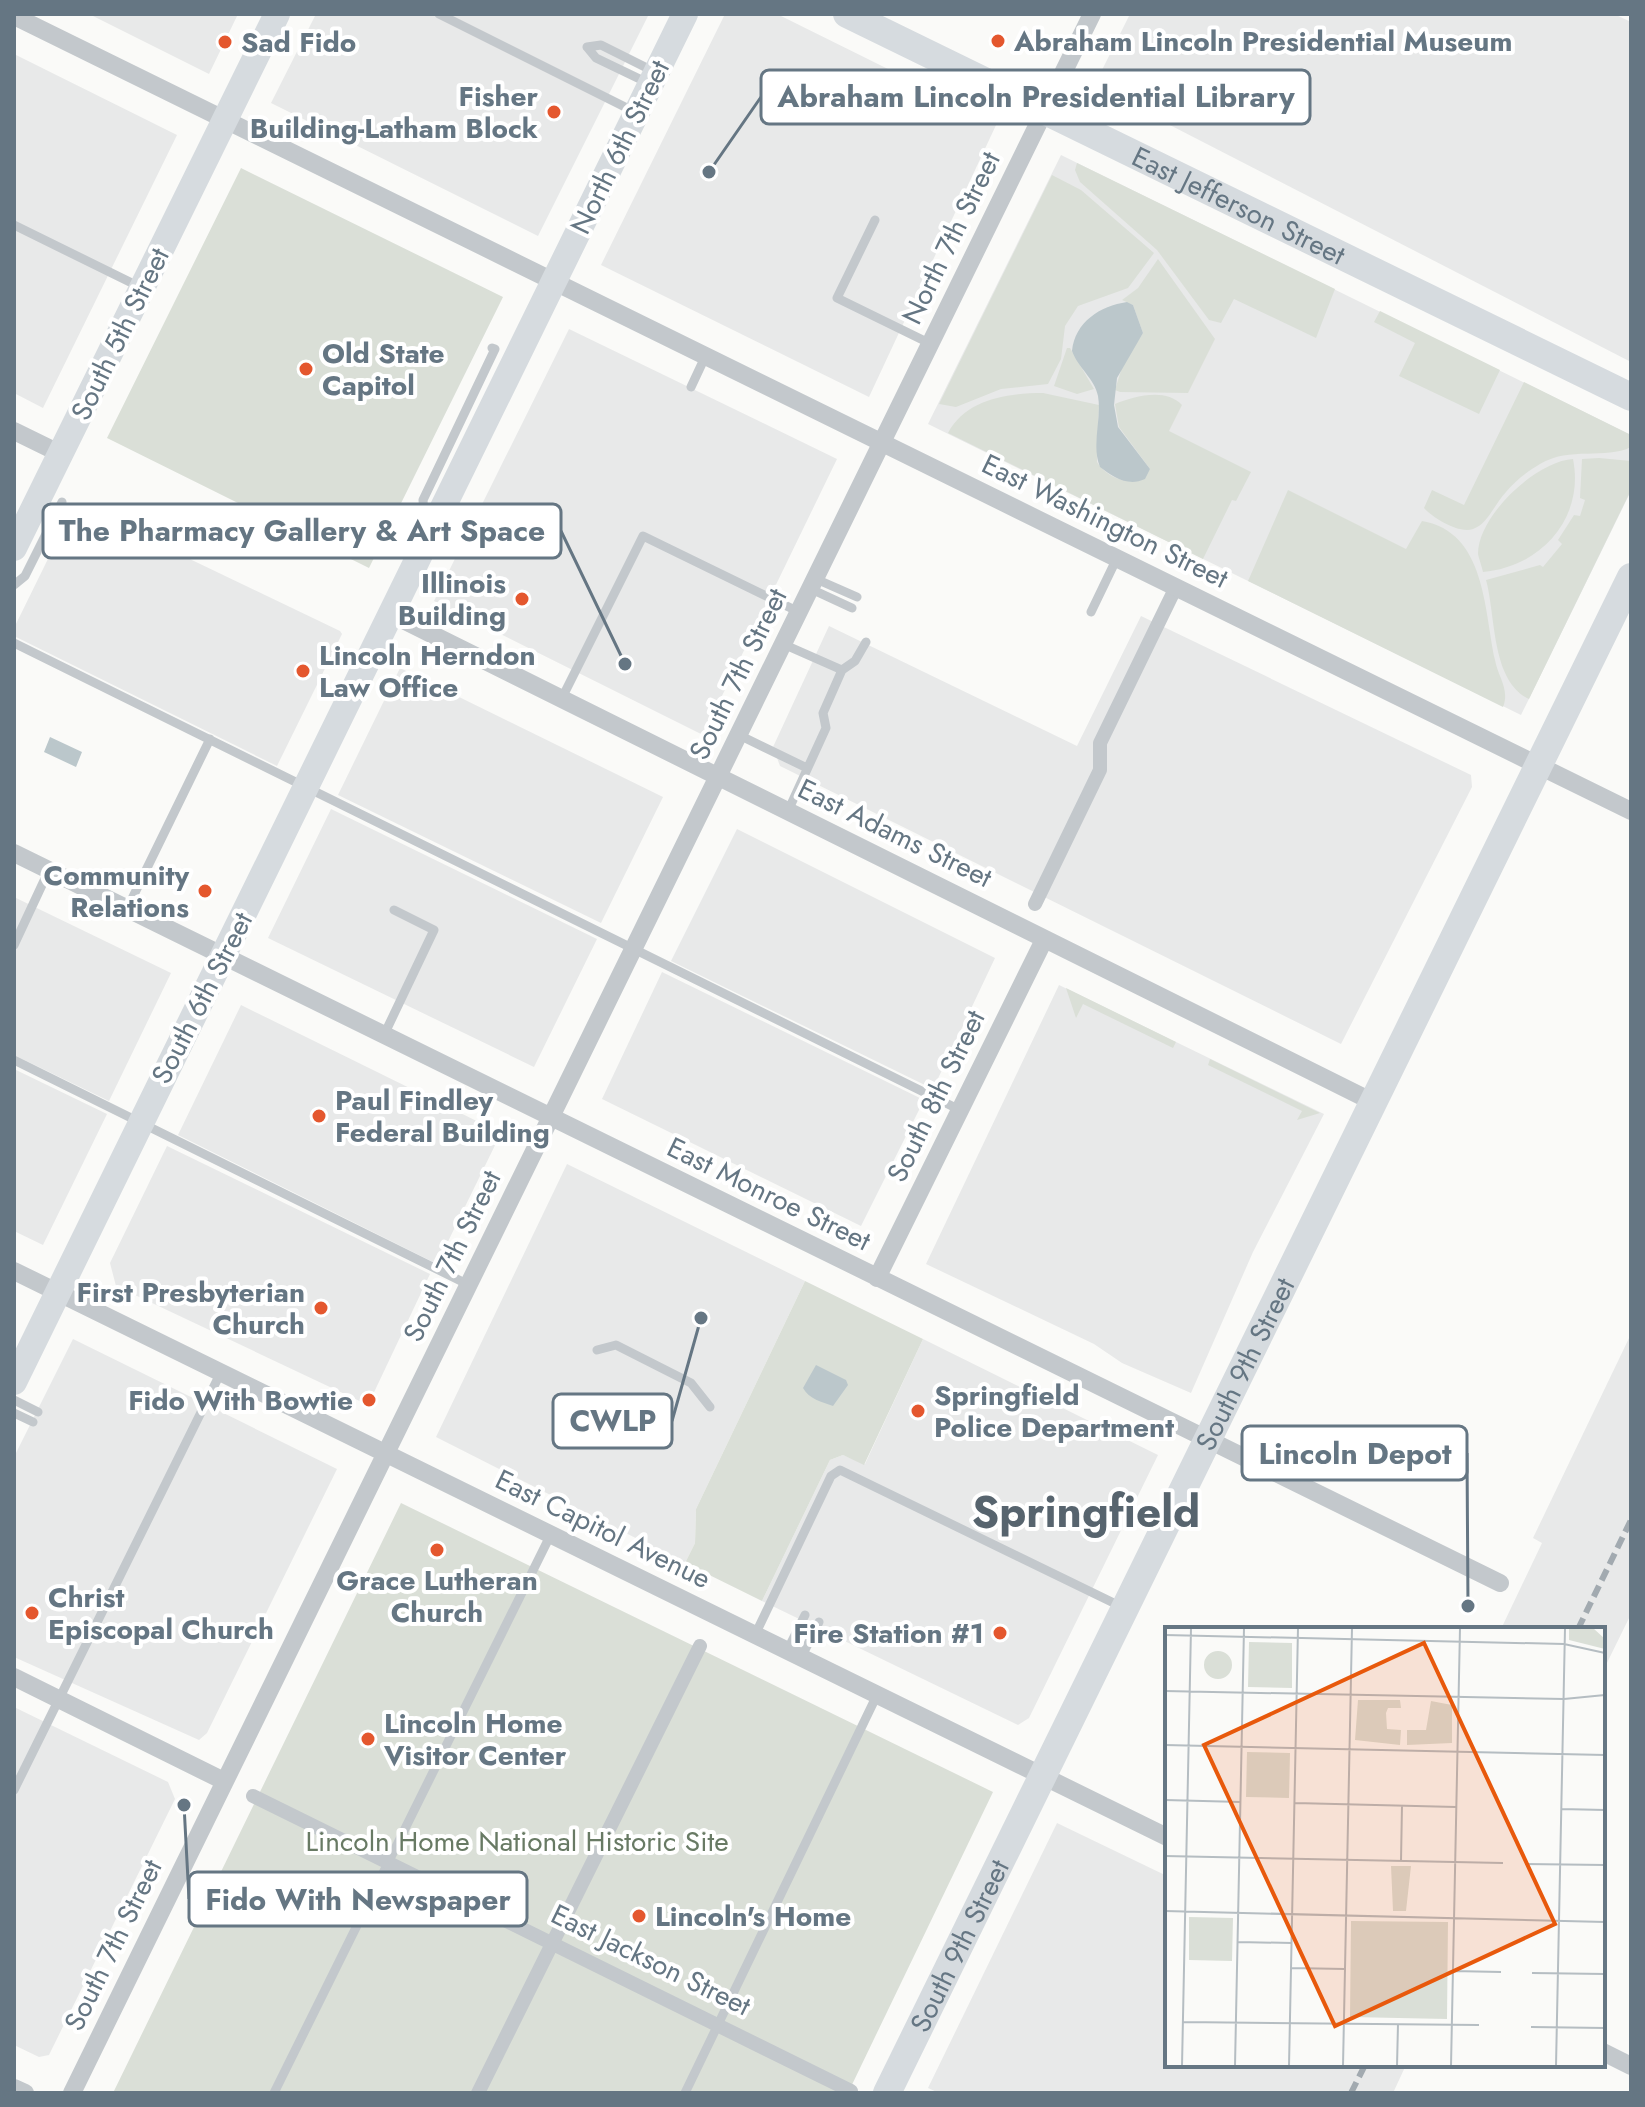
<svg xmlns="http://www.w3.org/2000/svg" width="1645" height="2107" font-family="Jost,sans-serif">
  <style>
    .built { fill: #e8e9e9 }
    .green { fill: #dadfd7 }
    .water { fill: #bbc7cb }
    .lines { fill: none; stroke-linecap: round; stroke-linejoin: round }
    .service { stroke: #c3c8cc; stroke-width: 9 }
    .pedestrian { stroke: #c3c8cc; stroke-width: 14 }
    .minor { stroke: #c3c8cc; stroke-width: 18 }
    .secondary { stroke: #d6dbdf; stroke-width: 26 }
    .primary { stroke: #d6dbdf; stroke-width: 28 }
    .rail { stroke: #a2aab0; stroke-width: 6; stroke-dasharray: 12 6; stroke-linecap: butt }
    .poi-dot { fill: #e4572e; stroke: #fff; stroke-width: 3 }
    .labels { text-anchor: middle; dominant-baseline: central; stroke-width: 8; stroke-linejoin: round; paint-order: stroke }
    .poi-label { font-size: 28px; font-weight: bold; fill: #657683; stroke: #fff; text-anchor: start }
    .street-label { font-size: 28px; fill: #657683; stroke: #fff }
    .park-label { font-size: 28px; fill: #687a64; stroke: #fff }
    .town-label { font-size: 44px; font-weight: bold; fill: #57646e; stroke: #fff }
    .inset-road { fill: none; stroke: #b5bdc2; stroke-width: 2 }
    .view { fill: #e8590c; fill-opacity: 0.15; stroke: #e8590c; stroke-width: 4 }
    .inset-edge { fill: none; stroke: #657683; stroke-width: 4 }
    .leader { fill: none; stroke: #657683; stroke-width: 3 }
    .callout-dot { fill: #657683; stroke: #fff; stroke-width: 3 }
    .callout { fill: #fff; stroke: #657683; stroke-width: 3 }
    .callout-label { font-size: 30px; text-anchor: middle; font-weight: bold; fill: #657683 }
  </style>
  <rect width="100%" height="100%" fill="#fafaf8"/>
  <!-- built -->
  <path class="built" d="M89,14H238L209,74Z
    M316,14H649L538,236L271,103Z
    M725,14H777L997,123L869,397L601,265Z
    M1130,14H1614L1631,22V362L1094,86Z
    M14,54L177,135L43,408L14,393Z
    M1061,155L1631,435V491L1521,715L928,424Z
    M569,329L837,459L703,735L434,601Z
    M75,504L340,631L342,634L277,766L14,636V628Z
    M1141,616L1471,775L1472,787L1341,1044L780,766L773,747L829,626L1077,746Z
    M400,668L663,797L601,923L338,795Z
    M331,809L597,939L534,1067L268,938Z
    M737,829L995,958L933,1089L671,961Z
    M14,897L171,973L109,1101L14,1055Z
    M662,972L924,1100L861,1226L602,1099Z
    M1059,985L1324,1114L1253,1252L1191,1393L1122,1363L1094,1344L926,1264Z
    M241,1005L501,1133L437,1264L178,1135Z
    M14,1069L107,1114L43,1245L14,1231Z
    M167,1146L430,1274L368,1405L116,1286L110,1263Z
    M567,1164L805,1281L696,1509L695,1543L685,1563L436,1437Z
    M1631,1334V1614L1603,1671V1629H1501L1542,1543L1533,1538Z
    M73,1339L337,1469L207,1733L199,1740L14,1657V1457Z
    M923,1339L1158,1455L1029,1718L1018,1725L762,1601L830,1460L843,1455L865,1464Z
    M14,1707L168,1782L175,1799L49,2055L39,2057L14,2045Z
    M1057,1823L1167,1876V2065H1406L1393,2093H939L928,2088Z"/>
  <!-- green -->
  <path class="green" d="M1077,163L1335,289L1316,338L1234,299L1221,323L1209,320L1157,250L1080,182L1075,170Z
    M241,168L503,297L369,568L107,438Z
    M1052,175L1081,190L1154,253L1128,288L1078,306L1065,326L1061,359L1048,384L1001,389L956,407L939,404Z
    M1158,259L1215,339L1188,393L1120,392L1115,390L1123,364L1143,333L1133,305L1122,300L1138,288Z
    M1380,311L1500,370L1479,414L1399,376L1415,343L1374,322Z
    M1067,348H1070L1094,389L1077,394L1054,386Z
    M1524,382L1631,435V447C1605,460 1570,446 1540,464C1528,471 1515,481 1506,492C1495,503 1488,524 1473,529C1459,534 1433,518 1424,508L1432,490L1464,505Z
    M1043,393L1099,405L1097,462C1105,476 1126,485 1142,480L1150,469L1119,427L1115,404C1133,397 1165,387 1182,405L1169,431L1251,472L1236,501L1232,500L1203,559L948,433C966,399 1008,393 1043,393Z
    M1599,458L1631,461V490L1529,699C1491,681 1496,616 1486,580L1540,565L1543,567L1562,544L1558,540L1574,515L1580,516L1585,500L1580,498L1582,459Z
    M1573,459C1585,518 1541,567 1483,572C1482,567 1479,559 1478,554C1478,515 1537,461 1573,459Z
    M1288,490L1406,549L1422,521C1486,532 1484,610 1495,660C1498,677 1510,689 1503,707L1248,581Z
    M1066,988L1176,1042L1173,1048L1083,1004L1076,1018Z
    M1210,1059L1320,1113L1297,1120L1302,1111L1208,1065Z
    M805,1281L923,1339L864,1465L843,1455L830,1460L762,1601L685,1563L695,1543L696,1509Z
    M401,1503L993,1792L848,2093H113Z"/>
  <!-- water -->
  <path class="water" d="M1127,302L1133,305L1143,333L1117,378L1114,405L1118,427L1150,469L1145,479C1128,487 1113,477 1100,467C1091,445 1102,419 1098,396C1095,379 1078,368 1072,351C1075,322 1100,306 1127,302Z
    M50,737L82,752L76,767L44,752Z
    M816,1365L846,1380L848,1385L833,1406C822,1402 809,1399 803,1388Z"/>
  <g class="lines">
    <!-- service -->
    <path class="service" d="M439,14L633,111
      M587,47L601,45L653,71
      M587,47L596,58L648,83
      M875,220L837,298L931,344
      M14,225L140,287
      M691,387L706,355
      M446,510L539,554
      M425,528L423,500L495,349L492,348
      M816,579L857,597
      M14,585L25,576L62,502
      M811,589L852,608
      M1091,612L1117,558
      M14,643L960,1110
      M783,644L842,670
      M562,698L643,536L799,612
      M739,735L807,768
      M788,811L826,728L823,713L842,670L855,661L866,642
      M127,909L210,739
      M14,945L49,870
      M384,1035L434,930L394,910
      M14,1060L469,1285
      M597,1350L616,1345L691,1383L710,1407
      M14,1400L38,1412
      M14,1413L33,1422
      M755,1635L831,1476L840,1470L1122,1607
      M787,1651L805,1615
      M801,1658L819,1622
      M14,1790L221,1372
      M274,2093L551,1534
      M685,2093L877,1695"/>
    <!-- pedestrian -->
    <path class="pedestrian" d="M1035,904L1100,770V743L1176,587
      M253,1796L851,2091
      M478,2093L700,1646"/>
    <!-- minor -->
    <path class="minor" d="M14,16L1631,811
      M14,431L61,454
      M391,614L1373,1102
      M14,853L1500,1583
      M14,1271L1167,1837
      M877,1278L1044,940
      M14,1677L224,1781
      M1603,2052L1631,2066
      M14,2088L25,2093
      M72,2093L1092,14"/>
    <!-- secondary -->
    <path class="secondary" d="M14,548L277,14
      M14,1382L685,14"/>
    <!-- primary -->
    <g class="primary">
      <path id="s1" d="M847,14L1631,397"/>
      <path id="s2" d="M887,2093L1631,577"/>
    </g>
    <!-- rail -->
    <path class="rail" d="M1578,1629L1631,1520
      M1351,2093L1365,2065"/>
  </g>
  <!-- markers -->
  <g class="poi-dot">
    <circle cx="998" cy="41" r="8"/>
    <circle cx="225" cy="42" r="8"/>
    <circle cx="554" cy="112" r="8"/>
    <circle cx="306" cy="369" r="8"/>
    <circle cx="522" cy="599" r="8"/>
    <circle cx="303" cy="671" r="8"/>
    <circle cx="205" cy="891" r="8"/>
    <circle cx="319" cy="1116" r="8"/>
    <circle cx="321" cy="1308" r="8"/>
    <circle cx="369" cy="1400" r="8"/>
    <circle cx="918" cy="1411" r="8"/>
    <circle cx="437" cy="1550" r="8"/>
    <circle cx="32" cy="1613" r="8"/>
    <circle cx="1000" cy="1633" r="8"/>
    <circle cx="368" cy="1739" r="8"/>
    <circle cx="639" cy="1916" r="8"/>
  </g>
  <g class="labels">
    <!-- poi labels -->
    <g class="poi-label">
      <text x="1014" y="41">Abraham Lincoln Presidential Museum</text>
      <text x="241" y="42">Sad Fido</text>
      <text x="538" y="96" text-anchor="end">Fisher<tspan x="538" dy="32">Building-Latham Block</tspan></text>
      <text x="322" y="353">Old State<tspan x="322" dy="32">Capitol</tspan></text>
      <text x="506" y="583" text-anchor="end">Illinois<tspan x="506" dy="32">Building</tspan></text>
      <text x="319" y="655">Lincoln Herndon<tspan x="319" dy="32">Law Office</tspan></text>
      <text x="189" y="875" text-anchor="end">Community<tspan x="189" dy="32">Relations</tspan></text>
      <text x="335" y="1100">Paul Findley<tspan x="335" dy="32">Federal Building</tspan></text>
      <text x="305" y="1292" text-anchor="end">First Presbyterian<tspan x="305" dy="32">Church</tspan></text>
      <text x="934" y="1395">Springfield<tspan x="934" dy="32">Police Department</tspan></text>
      <text x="353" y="1400" text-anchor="end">Fido With Bowtie</text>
      <text x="437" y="1580" text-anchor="middle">Grace Lutheran<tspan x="437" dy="32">Church</tspan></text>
      <text x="48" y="1597">Christ<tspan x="48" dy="32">Episcopal Church</tspan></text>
      <text x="984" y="1633" text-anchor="end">Fire Station #1</text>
      <text x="384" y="1723">Lincoln Home<tspan x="384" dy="32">Visitor Center</tspan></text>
      <text x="655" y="1916">Lincoln's Home</text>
    </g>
    <!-- street labels -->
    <g class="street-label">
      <text transform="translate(620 147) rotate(-64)">North 6th Street</text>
      <text stroke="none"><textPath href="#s1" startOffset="436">East Jefferson Street</textPath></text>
      <text transform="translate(951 238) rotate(-64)">North 7th Street</text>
      <text transform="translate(120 334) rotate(-64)">South 5th Street</text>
      <text transform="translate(1105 521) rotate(26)">East Washington Street</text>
      <text transform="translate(738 674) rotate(-64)">South 7th Street</text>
      <text transform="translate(895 833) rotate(26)">East Adams Street</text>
      <text transform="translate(202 998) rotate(-63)">South 6th Street</text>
      <text transform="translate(936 1096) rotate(-64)">South 8th Street</text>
      <text transform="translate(769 1194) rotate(26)">East Monroe Street</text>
      <text transform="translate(452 1256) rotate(-64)">South 7th Street</text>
      <text stroke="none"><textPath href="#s2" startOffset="812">South 9th Street</textPath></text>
      <text transform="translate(603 1529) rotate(26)">East Capitol Avenue</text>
      <text transform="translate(113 1945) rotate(-64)">South 7th Street</text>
      <text stroke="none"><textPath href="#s2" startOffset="164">South 9th Street</textPath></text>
      <text transform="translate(651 1960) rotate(26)">East Jackson Street</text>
    </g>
    <!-- park labels -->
    <g class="park-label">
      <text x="517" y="1841">Lincoln Home National Historic Site</text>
    </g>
    <!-- town labels -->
    <g class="town-label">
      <text x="1086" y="1512">Springfield</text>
    </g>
  </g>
  <!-- overview -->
  <g transform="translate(1165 1627)">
    <rect width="440" height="440" fill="#fafaf8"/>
    <path d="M404,1H428L440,12V22L404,13ZM84,15L127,16V61L83,60ZM39 38a14 14 0 1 1 28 0a14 14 0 1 1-28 0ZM193,73H235L236,81H223L221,86L222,102L236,103L235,118L190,113ZM266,74L287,78V116L242,118V103H261ZM82,125L125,126L124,171L81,170ZM226,239H246L241,284H228ZM24,290L68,291L67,334L24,333ZM186,294L283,295L282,392L185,390Z" fill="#dadfd7"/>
    <path class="inset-road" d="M0,8L399,17L440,26M0,64L399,72L440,68M0,118L440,128M0,173L76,175M130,176L291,180M396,182L440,183M0,229L338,236M236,234L237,178M360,237L440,238M0,284L440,295M73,315L127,316M126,341L180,342M288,344L336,345M367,346L440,347M18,395L314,398M366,400L440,401M17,439L26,1M70,439L79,1M124,439L133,1M178,439L187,1M232,439L233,397M286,439L295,1M391,439L400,1"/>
    <path class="view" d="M259,16L390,297L170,399L39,118Z"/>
    <rect width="440" height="440" class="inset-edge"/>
  </g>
  <!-- callouts -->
  <path class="leader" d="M709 172L761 97M625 664L561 531M701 1318L672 1421M1468 1606L1467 1453M184 1805L189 1899"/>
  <g class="callout-dot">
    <circle cx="709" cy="172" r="8"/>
    <circle cx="625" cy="664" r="8"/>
    <circle cx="701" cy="1318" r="8"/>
    <circle cx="1468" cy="1606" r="8"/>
    <circle cx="184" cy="1805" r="8"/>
  </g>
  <g class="callout">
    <rect x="761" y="70" width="549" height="54" rx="8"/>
    <rect x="43" y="504" width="518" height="54" rx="8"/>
    <rect x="553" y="1394" width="119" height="54" rx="8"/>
    <rect x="1242" y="1426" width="225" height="54" rx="8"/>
    <rect x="189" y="1872" width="338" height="54" rx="8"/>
  </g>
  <g class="callout-label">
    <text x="1036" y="107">Abraham Lincoln Presidential Library</text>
    <text x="302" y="541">The Pharmacy Gallery &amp; Art Space</text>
    <text x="613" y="1431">CWLP</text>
    <text x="1355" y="1464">Lincoln Depot</text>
    <text x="358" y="1910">Fido With Newspaper</text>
  </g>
  <!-- border -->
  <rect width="1645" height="2107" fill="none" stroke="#657683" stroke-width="32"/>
</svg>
